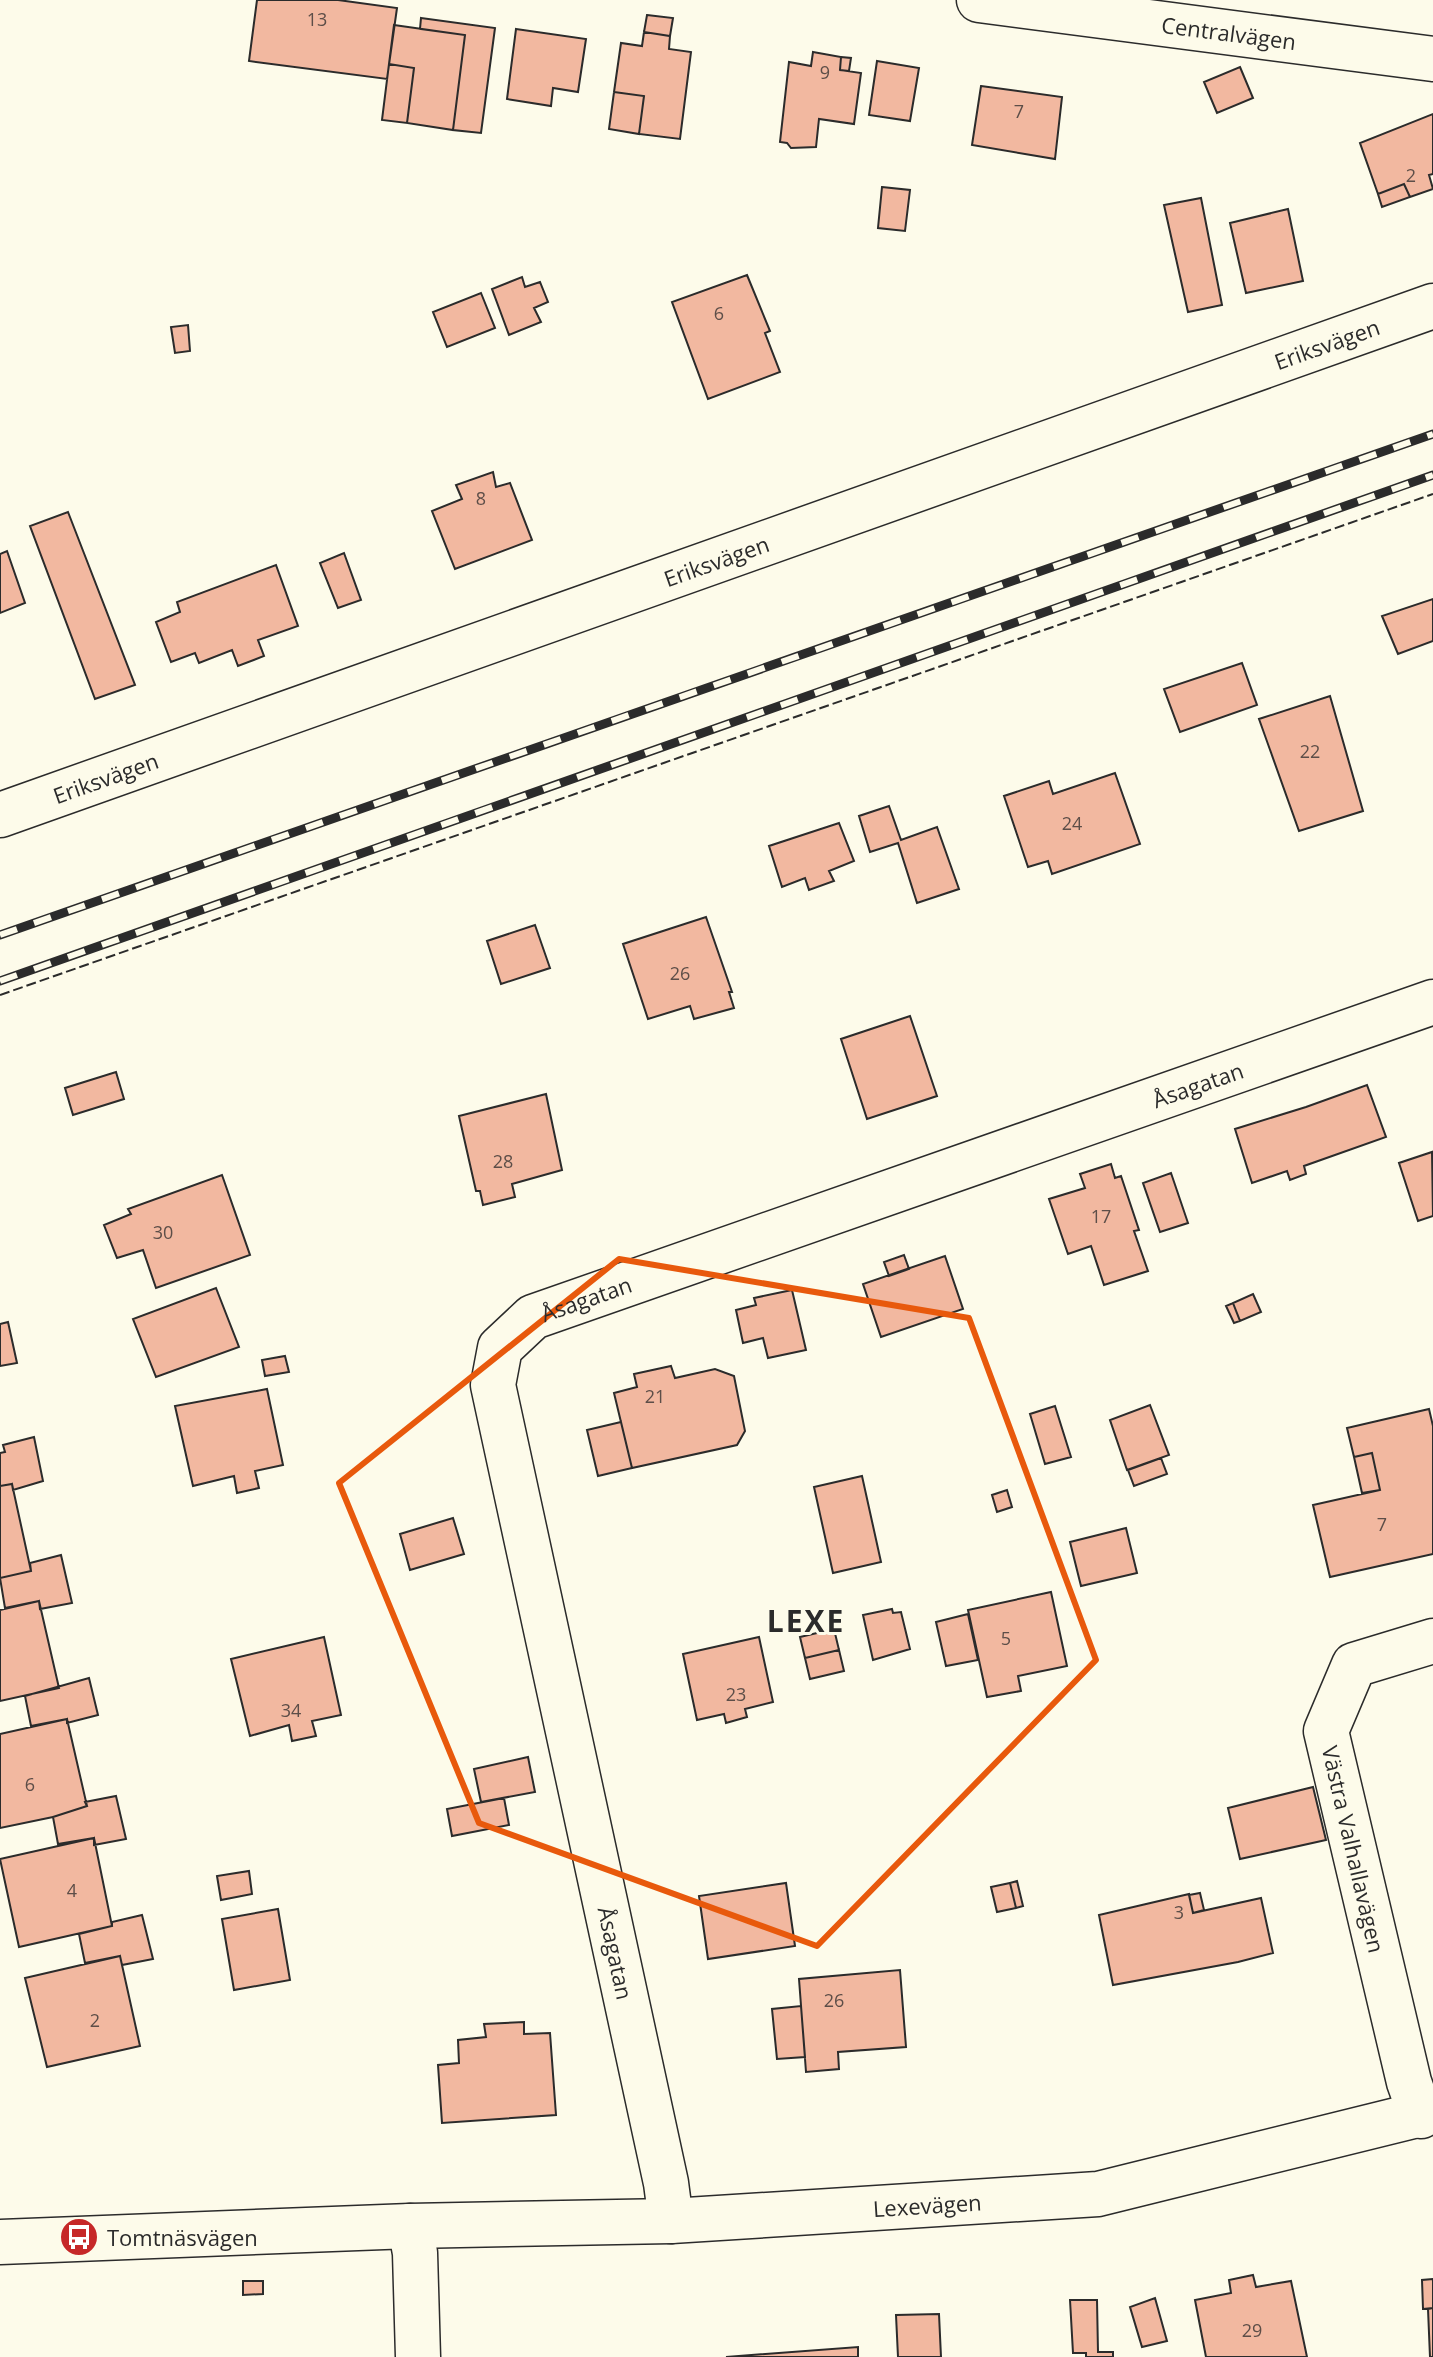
<svg xmlns="http://www.w3.org/2000/svg" width="1433" height="2357" font-family="'Open Sans',sans-serif">
  <style>
    .building { fill: #f2b8a0; stroke: #2b2b2b; stroke-width: 2 }
    .lines { fill: none; stroke-linecap: round; stroke-linejoin: round }
    .street-casing { stroke: #2b2b2b; stroke-width: 47 }
    .secondary-casing { stroke: #2b2b2b; stroke-width: 47 }
    .street { stroke: #fdfbea; stroke-width: 44 }
    .secondary { stroke: #fdfbea; stroke-width: 44 }
    .rail-casing { stroke: #2b2b2b; stroke-width: 9 }
    .rail { stroke: #fdfbea; stroke-width: 6; stroke-dasharray: 18; stroke-linecap: butt }
    .fence { stroke: #2b2b2b; stroke-width: 2; stroke-dasharray: 10 4; stroke-linecap: butt }
    .marked { fill: none; stroke: #e8590c; stroke-width: 6; stroke-linejoin: round }
    .labels { text-anchor: middle; dominant-baseline: central; stroke-width: 6; stroke-linejoin: round; paint-order: stroke }
    .number-label { font-size: 18px; fill: #5d4e48 }
    .street-label { font-size: 22px; fill: #2b2b2b; stroke: #fdfbea }
    .poi-label { font-size: 22px; fill: #2b2b2b; stroke: #fdfbea; text-anchor: start }
    .district-label { font-size: 30px; font-weight: bold; letter-spacing: 2px; fill: #2b2b2b; stroke: #fdfbea }
  </style>
  <rect width="100%" height="100%" fill="#fdfbea"/>
  <!-- building -->
  <path class="building" d="M257,0H338L397,8L387,79L249,61Z
    M647,15L673,18L670,36L644,32Z
    M421,18L495,28L481,133L453,130L465,35L420,29Z
    M394,25L465,35L453,130L407,123L414,68L389,64Z
    M516,29L586,39L578,92L553,88L551,106L507,99Z
    M644,32L670,36L669,49L691,52L680,139L639,134L644,96L614,92L621,43L642,46Z
    M813,52L841,57L840,70L861,73L854,124L819,119L816,147L791,148L787,143L780,142L789,62L811,66Z
    M841,57L851,58L849,71L840,70Z
    M877,61L919,68L910,121L869,115Z
    M389,64L414,68L407,123L382,120Z
    M1240,67L1253,98L1217,113L1204,82Z
    M981,86L1062,97L1055,159L972,145Z
    M614,92L644,96L639,134L609,129Z
    M1433,114V174L1429,175L1433,189L1410,197L1404,184L1378,194L1360,143Z
    M1404,184L1410,197L1382,207L1378,194Z
    M882,187L910,190L905,231L878,228Z
    M1201,198L1222,305L1188,312L1164,205Z
    M1288,209L1303,281L1246,293L1230,223Z
    M747,275L770,331L765,333L780,372L708,399L672,302Z
    M522,277L525,287L540,282L548,302L534,308L541,322L509,335L492,289Z
    M481,293L495,328L447,347L433,312Z
    M188,325L190,351L175,353L171,327Z
    M493,472L496,487L510,483L532,540L455,569L432,511L462,499L456,485Z
    M68,512L135,685L95,699L30,526Z
    M7,551L25,603L0,613V554Z
    M344,553L361,600L338,608L320,563Z
    M276,565L298,626L258,640L264,656L238,666L232,650L199,663L195,653L171,662L156,622L180,612L177,602Z
    M1433,599V641L1398,654L1382,616Z
    M1242,663L1257,705L1180,732L1164,689Z
    M1330,696L1363,811L1299,831L1259,719Z
    M1115,773L1140,844L1052,874L1048,861L1028,867L1004,796L1049,781L1053,794Z
    M889,806L901,840L937,827L959,889L917,903L898,843L870,852L859,816Z
    M839,823L854,861L829,871L834,881L809,890L805,878L782,887L769,846Z
    M706,917L732,992H729L734,1008L694,1019L690,1006L648,1019L623,944Z
    M535,925L550,968L501,984L487,941Z
    M910,1016L937,1096L867,1119L841,1039Z
    M116,1072L124,1099L73,1115L65,1088Z
    M1367,1085L1386,1137L1304,1166L1306,1174L1290,1180L1287,1171L1252,1183L1235,1129L1306,1107Z
    M546,1094L562,1170L512,1184L515,1197L483,1205L480,1191H476L459,1116Z
    M1432,1152L1433,1216L1418,1221L1399,1163Z
    M1111,1164L1115,1178L1121,1176L1139,1230L1134,1231L1148,1271L1104,1285L1091,1246L1068,1254L1049,1199L1085,1188L1080,1174Z
    M1171,1173L1188,1223L1160,1232L1143,1183Z
    M222,1175L250,1255L156,1288L143,1250L117,1258L104,1225L131,1214L128,1209Z
    M904,1255L909,1269L889,1276L884,1262Z
    M945,1256L963,1309L881,1337L863,1284Z
    M216,1288L239,1347L156,1377L133,1319Z
    M792,1290L806,1350L768,1358L763,1338L743,1343L736,1310L756,1305L754,1298Z
    M1253,1294L1261,1312L1240,1321L1233,1303Z
    M1233,1303L1240,1321L1234,1323L1226,1306Z
    M8,1322L17,1363L0,1366V1324Z
    M285,1356L289,1372L265,1376L262,1360Z
    M671,1366L675,1378L715,1369L734,1376L745,1431L737,1445L632,1468L614,1393L637,1387L634,1374Z
    M267,1389L283,1465L255,1471L259,1488L237,1493L234,1476L193,1486L175,1406Z
    M1150,1405L1169,1455L1127,1470L1110,1420Z
    M1055,1406L1071,1457L1045,1464L1030,1414Z
    M1429,1409L1433,1426V1554L1330,1577L1313,1505L1380,1490L1372,1453L1354,1457L1347,1428Z
    M621,1422L632,1468L598,1476L587,1430Z
    M34,1437L43,1481L13,1490L12,1484L0,1486V1453L5,1452L3,1445Z
    M1372,1453L1380,1490L1362,1493L1354,1457Z
    M1161,1458L1167,1474L1134,1486L1128,1470Z
    M862,1476L881,1562L833,1573L814,1487Z
    M12,1484L31,1571L0,1578V1486Z
    M1007,1490L1012,1507L997,1512L992,1495Z
    M453,1518L464,1554L410,1570L400,1534Z
    M1126,1528L1137,1573L1081,1586L1070,1542Z
    M61,1555L72,1603L40,1609L39,1601L5,1608L0,1578L31,1571L30,1563Z
    M1051,1592L1067,1666L1018,1676L1021,1691L987,1697L968,1610Z
    M39,1601L59,1688L0,1701V1610Z
    M892,1609L893,1613L901,1612L910,1649L873,1660L863,1615Z
    M968,1614L978,1660L946,1666L936,1622Z
    M834,1629L839,1650L805,1658L800,1637Z
    M324,1637L341,1715L312,1721L316,1736L292,1741L289,1725L250,1736L231,1659Z
    M759,1637L773,1702L745,1709L747,1717L726,1723L724,1714L697,1720L683,1654Z
    M839,1650L844,1671L810,1679L805,1658Z
    M89,1678L98,1715L67,1723V1719L31,1726L25,1696Z
    M67,1719L87,1806L53,1817L0,1828V1734Z
    M528,1757L535,1792L481,1802L474,1769Z
    M1313,1787L1326,1840L1240,1859L1228,1808Z
    M116,1796L126,1839L94,1845V1838L58,1844L53,1817L87,1806L85,1802Z
    M504,1798L509,1825L452,1836L447,1809Z
    M94,1838L112,1926L19,1947L0,1859Z
    M249,1871L252,1894L221,1900L217,1876Z
    M1017,1881L1023,1906L1016,1908L1010,1883Z
    M786,1883L795,1946L708,1959L699,1896Z
    M1010,1883L1016,1908L997,1912L991,1887Z
    M1200,1893L1204,1910L1193,1913L1189,1895Z
    M1189,1894L1193,1913L1261,1898L1273,1953L1238,1962L1113,1985L1099,1915Z
    M278,1909L290,1980L234,1990L222,1919Z
    M142,1915L153,1959L122,1965L120,1956L85,1963L79,1934L112,1926V1922Z
    M120,1956L140,2046L47,2067L25,1978Z
    M900,1970L906,2047L838,2052L839,2069L806,2072L799,1979Z
    M801,2006L805,2057L777,2059L772,2009Z
    M524,2022V2034L550,2033L556,2115L442,2123L438,2065L459,2063L458,2040L486,2037L484,2024Z
    M1253,2275L1256,2287L1291,2281L1307,2357H1206L1195,2300L1231,2293L1229,2280Z
    M1433,2279V2308L1423,2309L1422,2280Z
    M243,2281H263V2294L243,2295Z
    M1155,2298L1167,2341L1142,2347L1130,2307Z
    M1070,2300H1097L1098,2352H1113V2357H1086V2353H1073Z
    M1433,2308V2357H1430L1428,2309Z
    M939,2314L941,2357H898L896,2315Z
    M858,2347V2357H726Z"/>
  <g class="lines">
    <defs>
      <g id="street">
        <path id="s1" d="M979,0L1433,59"/>
        <path id="s2" d="M0,815L1433,306"/>
        <path d="M1421,2116L1409,2082L1326,1731L1354,1665L1433,1641"/>
        <path id="s3" d="M671,2221L666,2183L493,1385L500,1348L533,1317L1433,1002"/>
        <path d="M410,2226L415,2253L418,2357"/>
      </g>
      <g id="secondary">
        <path id="s4" d="M0,2242L410,2226L671,2221L1098,2194L1433,2111"/>
      </g>
    </defs>
    <!-- street casing -->
    <use href="#street" class="street-casing"/>
    <!-- secondary casing -->
    <use href="#secondary" class="secondary-casing"/>
    <!-- street -->
    <use href="#street" class="street"/>
    <!-- secondary -->
    <use href="#secondary" class="secondary"/>
    <defs>
      <path id="rail" d="M0,935L1433,434
        M0,981L1433,475"/>
    </defs>
    <!-- rail casing -->
    <use href="#rail" class="rail-casing"/>
    <!-- rail -->
    <use href="#rail" class="rail"/>
    <!-- fence -->
    <path class="fence" d="M0,995L1433,494"/>
  </g>
  <!-- marked area -->
  <path class="marked" d="M619,1259L969,1318L1096,1660L817,1946L479,1823L339,1483Z"/>
  <!-- icons -->
  <defs>
    <symbol id="bus-disc" viewBox="-11 -11 22 22"><circle r="9.5" fill="#c62828" stroke="#fdfbea"/><path d="M-5-6H5V4H4V6H2V4H-2V6H-4V4H-5ZM-3.5-4V0h7V-4ZM-3.5 1.2v1.5H-2V1.2ZM2 1.2v1.5H3.5V1.2Z" fill="#fff"/></symbol>
  </defs>
  <g fill-rule="evenodd">
    <use href="#bus-disc" x="57" y="2215" width="44" height="44"/>
  </g>
  <g class="labels">
    <!-- number labels -->
    <g class="number-label">
      <text x="317" y="19">13</text>
      <text x="825" y="72">9</text>
      <text x="1019" y="111">7</text>
      <text x="1411" y="175">2</text>
      <text x="719" y="313">6</text>
      <text x="481" y="498">8</text>
      <text x="1310" y="751">22</text>
      <text x="1072" y="823">24</text>
      <text x="680" y="973">26</text>
      <text x="503" y="1161">28</text>
      <text x="1101" y="1216">17</text>
      <text x="163" y="1232">30</text>
      <text x="655" y="1396">21</text>
      <text x="1382" y="1524">7</text>
      <text x="1006" y="1638">5</text>
      <text x="736" y="1694">23</text>
      <text x="291" y="1710">34</text>
      <text x="30" y="1784">6</text>
      <text x="72" y="1890">4</text>
      <text x="1179" y="1912">3</text>
      <text x="834" y="2000">26</text>
      <text x="95" y="2020">2</text>
      <text x="1252" y="2330">29</text>
    </g>
    <!-- street labels -->
    <g class="street-label">
      <text stroke="none"><textPath href="#s1" startOffset="252">Centralvägen</textPath></text>
      <text stroke="none"><textPath href="#s2" startOffset="1408">Eriksvägen</textPath></text>
      <text stroke="none"><textPath href="#s2" startOffset="760">Eriksvägen</textPath></text>
      <text stroke="none"><textPath href="#s2" startOffset="112">Eriksvägen</textPath></text>
      <text stroke="none"><textPath href="#s3" startOffset="1642">Åsagatan</textPath></text>
      <text stroke="none"><textPath href="#s3" startOffset="994">Åsagatan</textPath></text>
      <text transform="translate(1354 1849) rotate(77)">Västra Valhallavägen</text>
      <text transform="translate(616 1953) rotate(78)">Åsagatan</text>
      <text stroke="none"><textPath href="#s4" startOffset="928">Lexevägen</textPath></text>
    </g>
    <!-- poi labels -->
    <g class="poi-label">
      <text x="107" y="2237">Tomtnäsvägen</text>
    </g>
    <!-- district labels -->
    <g class="district-label">
      <text x="806" y="1620">LEXE</text>
    </g>
  </g>
</svg>
